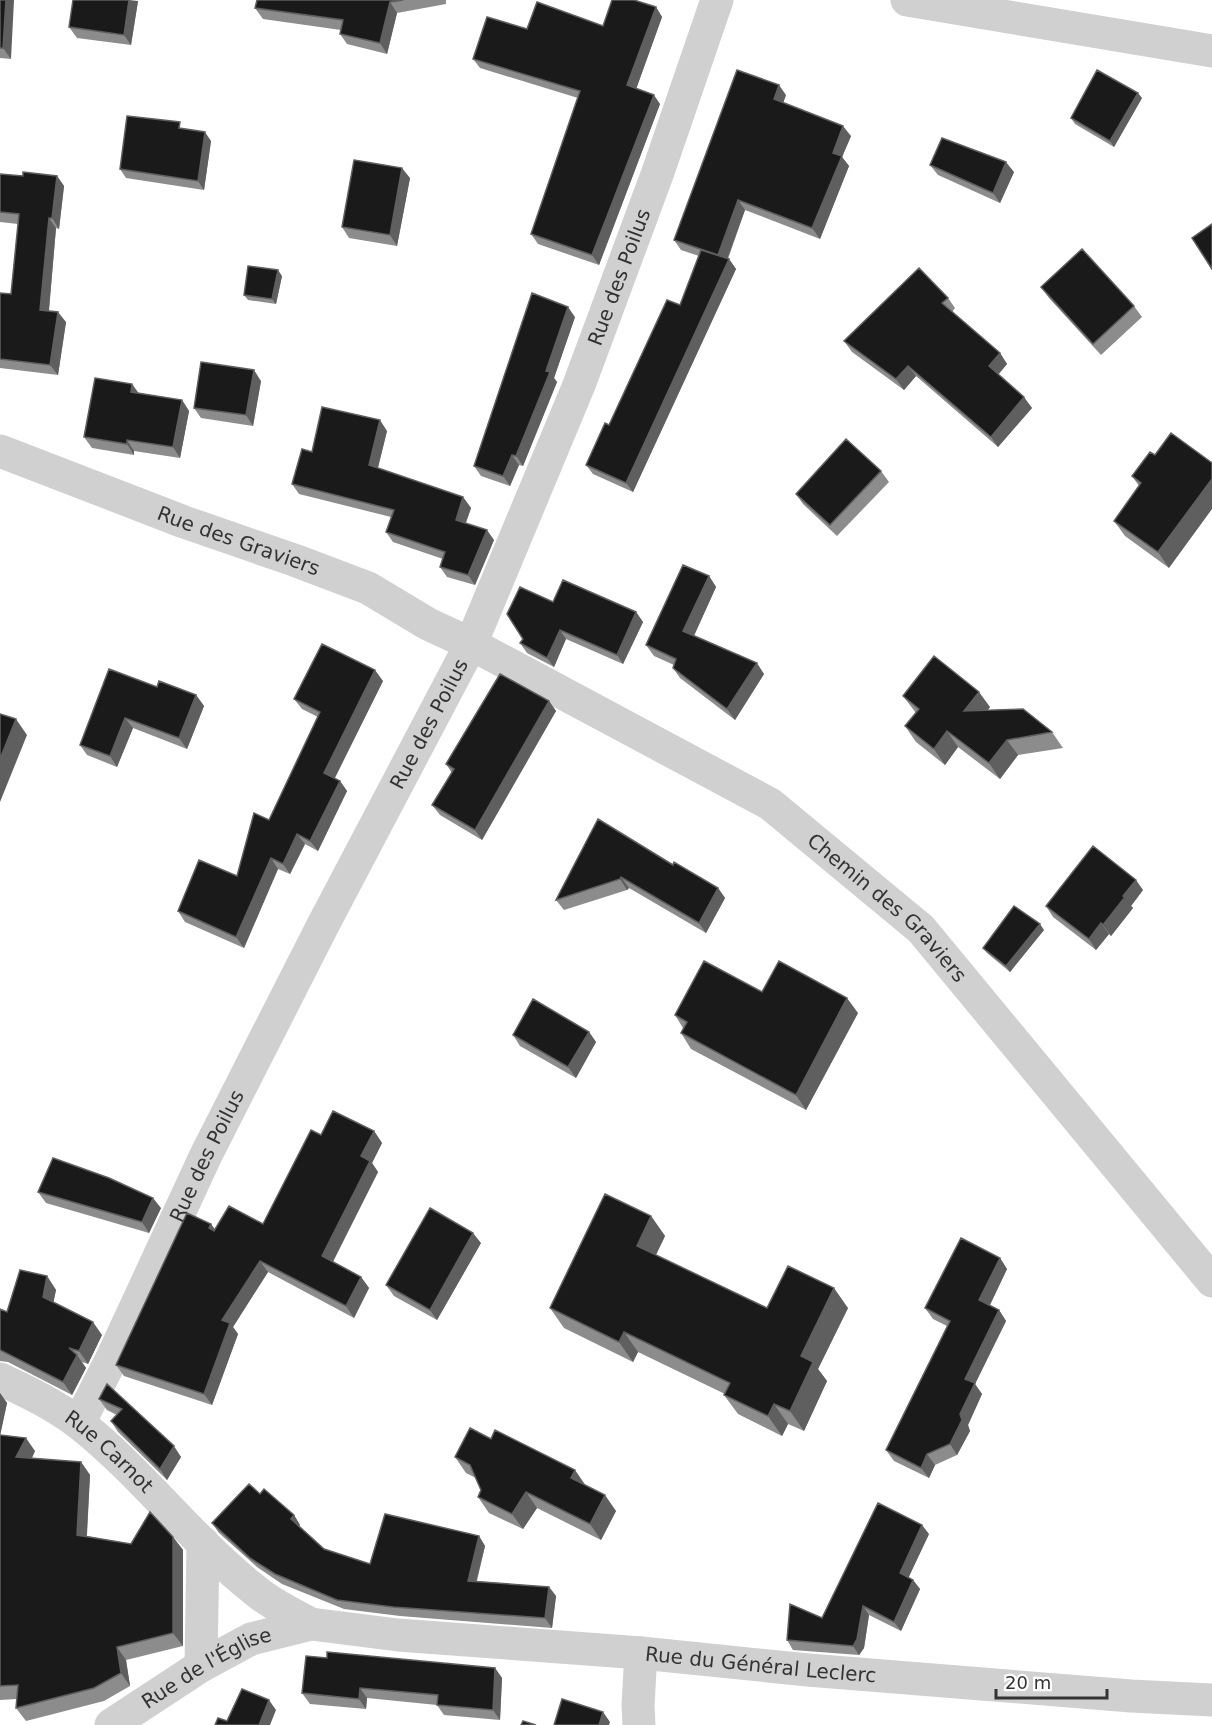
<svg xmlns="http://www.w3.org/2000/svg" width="1212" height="1725" font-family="'DejaVu Sans',sans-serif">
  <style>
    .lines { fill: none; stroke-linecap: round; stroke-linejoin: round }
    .minor { stroke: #d0d0d0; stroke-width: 33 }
    .wall { fill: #8c8c8c }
    .shaded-wall { fill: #5f5f5f }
    .building { fill: #1a1a1a; stroke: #5f5f5f; stroke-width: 1.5 }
    .labels { text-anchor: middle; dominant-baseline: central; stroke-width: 6; stroke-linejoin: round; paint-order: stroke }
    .street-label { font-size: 20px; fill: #333; stroke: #fff }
  </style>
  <rect width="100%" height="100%" fill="#fff"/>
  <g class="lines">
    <!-- minor -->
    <g class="minor">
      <path d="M907,0L1212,51"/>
      <path id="s1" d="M0,451L184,522L294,560L368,588L428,624L471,644L770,804L921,929L1212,1281"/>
      <path id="s2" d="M0,1379C28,1392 55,1405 80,1424C143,1474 192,1541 256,1591C272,1605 293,1614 311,1624"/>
      <path id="s3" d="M79,1423L113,1356L206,1155L323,925L471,644L579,385L658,172L717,0"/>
      <path d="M201,1666L203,1543"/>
      <path id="s4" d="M111,1725L201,1666L251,1639L311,1624L398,1635L641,1653L808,1670L1131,1696L1212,1700"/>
      <path d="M639,1725L638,1705L641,1653"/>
    </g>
  </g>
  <!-- wall -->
  <path class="wall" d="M0,0L11,59L0,58Z
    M257,0H446V4L397,13L387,54L347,44L340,34L341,30L263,19L255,8Z
    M138,1L131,45L77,38L69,27Z
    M656,7L662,17L636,89L660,104L599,265L538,244L531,234L578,98L480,68L473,59L527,29L603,26Z
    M786,95L783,103L851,136L842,157L849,166L820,239L745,210L728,259H729L736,269L633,492L593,474L586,465L680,305L699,256L681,250L674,240Z
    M1142,98L1114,147L1075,124L1071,118Z
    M184,129L211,141L204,190L126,178L120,169Z
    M930,165L1014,172L1000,203L938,175Z
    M0,174L23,176H57L64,186L59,229L56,228L49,311L66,322L58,375L0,368V293L11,294L18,224L0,222Z
    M410,178L397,246L349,238L342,227Z
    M282,276L276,304L248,300L244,295Z
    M1041,287L1134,306L1142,317L1101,355L1049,298Z
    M948,298L955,308L952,312L1000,353L1007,364L998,375L1032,408L998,447L916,376L904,390L852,352L844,341Z
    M575,317L554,378L557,382L523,466L519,465L510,486L481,476L474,466Z
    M261,381L253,426L201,418L194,408Z
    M132,384L138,393L182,400L189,411L180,458L134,451V455L92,448L84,437Z
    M387,431L378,468L463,497L471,508L466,523L494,540L475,585L447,577L440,567L443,559L393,542L386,532L391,517L299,494L292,484L312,452Z
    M1155,455L1169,568L1125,536L1114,521L1139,486L1132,476Z
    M881,471L889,482L837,536L803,504L796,494Z
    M709,576L716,587L694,636L764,674L735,720L680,678L673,668L674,665L654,656L646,645Z
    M553,602L636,612L643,622L623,664L566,639L554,667L527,653L520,643Z
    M383,681L334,778L340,781L347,791L318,851L305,844L290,874L278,869L244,948L185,922L178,911L237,876L269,820L318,717L302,709L294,699Z
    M157,687L196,695L204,706L187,749L133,728L117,767L87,755L80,745Z
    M903,696L990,707L987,711L1052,732L1063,748L1018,755L1000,779L958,747L945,765L916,742L905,726L916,713Z
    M549,701L556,711L482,840L440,815L432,805L452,773L446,764Z
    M598,819L673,865L718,888L725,898L706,933L629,888L627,890L564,910L556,900Z
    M1143,890L1131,906L1133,908L1111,936L1109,934L1096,950L1053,917L1046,906Z
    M1044,930L1010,972L987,953L983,948Z
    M762,992L858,1013L806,1110L691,1049L681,1033L683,1028L675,1015Z
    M589,1032L596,1042L576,1078L520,1046L513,1035Z
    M374,1131L382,1143L372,1163L378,1172L333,1262L361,1277L369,1288L354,1318L268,1272L233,1327L238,1334L212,1405L124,1376L116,1365L211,1224L215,1230L263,1224L321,1135Z
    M38,1192L161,1208L149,1233L46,1203Z
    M651,1216L665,1236L656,1255L767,1308H848L818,1369L827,1381L804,1431L788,1424L782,1436L738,1414L724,1395L725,1394L638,1352L633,1362L564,1328L550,1308Z
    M481,1243L437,1320L394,1296L386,1285Z
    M1000,1258L1007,1269L990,1305L999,1310L1006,1321L975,1384L982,1394L968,1425L970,1431L957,1455L935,1465L929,1478L894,1461L886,1450L947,1326L933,1319L925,1308Z
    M47,1276L56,1290L53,1302L102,1335L88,1364L82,1362L86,1368L72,1395L8,1362L0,1361V1309L7,1312Z
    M107,1384L181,1457L167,1480L118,1432L111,1421L117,1415L107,1410L99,1399Z
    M0,1393L7,1403L0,1435L35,1451L32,1458L81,1462L90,1475L87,1536L131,1544L173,1537L183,1550V1646L126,1660L130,1686L104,1701L26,1721L16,1708L17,1699L0,1700Z
    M491,1439L585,1485L616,1511L601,1540L537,1508L523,1529L489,1513L478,1497L481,1490L476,1478L466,1473L455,1457Z
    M260,1494L294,1515L300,1525L299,1526L324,1549L370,1564L479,1536L485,1546L477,1581L549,1587L556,1596L552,1628L400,1616L344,1609L282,1584L257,1567L219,1533L212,1523Z
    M929,1534L908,1578L913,1580L920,1589L901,1631L869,1615L864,1648L859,1655L793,1650L787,1640L822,1618Z
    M327,1658L495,1668L502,1678L500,1720L444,1715L437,1705L367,1698L366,1709L310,1704L302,1693Z"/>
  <!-- shaded-wall -->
  <path class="shaded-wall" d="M6,0H14L11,59L3,48Z
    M129,0L138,1L131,45L124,35Z
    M390,2L397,13L387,54L380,43Z
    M656,7L662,17L634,95L627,85Z
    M779,85L786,95L781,109L774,99Z
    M1138,93L1142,98L1114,147L1110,141Z
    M654,95L660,104L599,265L592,255Z
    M843,126L851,136L842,157L849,166L820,239L812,228L833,153Z
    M205,132L211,141L204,190L198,181Z
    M1006,162L1014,172L1000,203L993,193Z
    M402,168L410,178L397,246L390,235Z
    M57,176L64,186L59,229L52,218Z
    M738,200L745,210L725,265L718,255Z
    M49,218L56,228L48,320L40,310Z
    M729,259L736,269L633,492L626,483Z
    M278,270L282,276L276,304L272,299Z
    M568,307L575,317L554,378L557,382L523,466L516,456Z
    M58,312L66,322L58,375L50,365Z
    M1000,353L1007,364L996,377L989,366Z
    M908,366L916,376L904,390L896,379Z
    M254,370L261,381L253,426L246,415Z
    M132,384L140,395L131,392Z
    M1024,397L1032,408L998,447L991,437Z
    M182,400L189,411L180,458L173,447Z
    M380,420L387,431L376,475L369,465Z
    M127,440L134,451V455L127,444Z
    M512,455L519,465L510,486L503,476Z
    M1212,479V509L1169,568L1158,552Z
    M463,497L471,508L463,530L456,520Z
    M487,530L494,540L475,585L468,575Z
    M709,576L716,587L691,642L683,631Z
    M636,612L643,622L623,664L617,655Z
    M560,630L566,639L554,667L547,658Z
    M757,663L764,674L735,720L727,709Z
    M375,670L383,681L332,784L324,773Z
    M979,692L990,707L975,727L964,711Z
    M196,695L204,706L187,749L179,738Z
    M549,701L556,711L482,840L475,830Z
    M125,718L133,728L117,767L110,756Z
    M16,719L27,735L0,802V759Z
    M947,731L958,747L945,765L934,749Z
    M1007,740L1018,755L1000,779L989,763Z
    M340,781L347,791L318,851L310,841Z
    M297,834L305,844L290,874L283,864Z
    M271,858L278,869L244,948L236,937Z
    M621,877L629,888L627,890L620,879Z
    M1136,880L1143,890L1131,906L1133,908L1111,936L1103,925L1123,896Z
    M718,888L725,898L706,933L699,923Z
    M1101,923L1109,934L1096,950L1089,939Z
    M1040,924L1044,930L1010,972L1006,966Z
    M847,998L858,1013L806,1110L796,1095Z
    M589,1032L596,1042L576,1078L568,1067Z
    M374,1131L382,1143L372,1163L378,1172L330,1267L322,1256L361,1156Z
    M153,1198L161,1208L149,1233L142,1222Z
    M651,1216L665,1236L651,1265L637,1246Z
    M211,1224L219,1235L209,1228Z
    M473,1233L481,1243L437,1320L430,1310Z
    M1000,1258L1007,1269L987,1311L979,1300Z
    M260,1261L268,1272L233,1327L238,1334L212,1405L204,1394L222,1320Z
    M47,1276L56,1290L52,1310L43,1297Z
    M361,1277L369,1288L354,1318L346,1306Z
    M834,1288L848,1308L818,1369L827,1381L804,1431L790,1411L801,1356Z
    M999,1310L1006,1321L975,1384L982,1394L968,1425L970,1431L957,1455L950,1444L960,1414L965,1379Z
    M93,1322L102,1335L88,1364L79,1351Z
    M624,1332L638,1352L633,1362L619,1342Z
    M77,1355L86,1368L72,1395L63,1382Z
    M0,1393L7,1403L0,1436Z
    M774,1404L788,1424L782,1436L768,1416Z
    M26,1438L35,1451L26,1470L16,1457Z
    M174,1446L181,1457L167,1480L160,1469Z
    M927,1454L935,1465L929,1478L921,1468Z
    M81,1462L90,1475L86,1548L77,1535Z
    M575,1470L586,1486L571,1478Z
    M526,1492L537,1508L523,1529L512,1514Z
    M605,1495L616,1511L601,1540L590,1524Z
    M294,1515L300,1525L297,1528L291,1519Z
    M922,1525L929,1534L906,1583L900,1573Z
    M479,1536L485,1546L474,1590L468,1581Z
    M173,1537L183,1550V1646L173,1633Z
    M913,1580L920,1589L901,1631L894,1622Z
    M549,1587L556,1596L552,1628L545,1618Z
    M863,1606L869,1615L864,1648L859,1655L853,1646Z
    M117,1647L126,1660L130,1686L121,1673Z
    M495,1668L502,1678L500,1720L493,1710Z
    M360,1688L367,1698L366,1709L359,1699Z
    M269,1700L276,1710L270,1725H259Z
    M603,1712L610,1722L609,1725H599Z"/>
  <!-- building -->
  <path class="building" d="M0,0H6L3,48H0Z
    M73,0H129L124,35L69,27Z
    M257,0H403L390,2L380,43L340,34L343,20L255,8Z
    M612,0H634L656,7L627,85L654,95L592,255L531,234L580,91L473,59L487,17L527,29L537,2L603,26Z
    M737,70L779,85L774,99L843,126L833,153L842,156L812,228L738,200L718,255L674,240Z
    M1097,70L1138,93L1110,141L1071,118Z
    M127,116L180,122L179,128L205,132L198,181L120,169Z
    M942,138L1006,162L993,193L930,165Z
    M354,160L402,168L390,235L342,227Z
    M23,172L57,176L52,218H49L40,310L58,312L50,365L0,359V293L11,294L19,214L0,212V174L23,176Z
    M1212,224V269L1192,238Z
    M1082,249L1134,306L1093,344L1041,287Z
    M701,250L729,259L626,483L586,465L605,423L609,425L667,300L680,305Z
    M248,266L278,270L272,299L244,295Z
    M919,268L948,298L942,303L1000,353L989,366L1024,397L991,437L908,366L896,379L844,341Z
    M532,293L568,307L546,371L550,372L516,456L512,455L503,476L474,466Z
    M201,362L254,370L246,415L194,408Z
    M95,378L132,384L131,392L182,400L173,447L127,440V444L84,437Z
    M322,407L380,420L369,465L463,497L456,520L487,530L468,575L440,567L445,552L386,532L394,510L292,484L302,449L312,452Z
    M1171,433L1212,463V479L1158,552L1114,521L1141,483L1132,476L1150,452L1155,455Z
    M846,439L881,471L830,525L796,494Z
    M683,565L709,576L683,631L757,663L727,709L673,668L676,659L646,645Z
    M563,580L636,612L617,655L560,630L547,658L520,643L523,639L507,614L520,587L553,602Z
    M322,644L375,670L324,773L340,781L310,841L297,834L283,864L271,858L236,937L178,911L199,860L237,876L254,813L269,820L320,712L294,699Z
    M934,656L979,692L964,711L1023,709L1052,732L1007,740L989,763L947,731L934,749L905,726L919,709L903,696Z
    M109,669L157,687L159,681L196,695L179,738L125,718L110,756L80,745Z
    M500,674L549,701L475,830L432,805L454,769L446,764Z
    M0,714L16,719L0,759Z
    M598,819L673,865L674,862L718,888L699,923L621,877L620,879L556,900Z
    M1093,846L1136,880L1123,896L1125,897L1103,925L1101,923L1089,939L1046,906Z
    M1014,906L1040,924L1006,966L983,948Z
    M704,961L762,992L779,961L847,998L796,1095L681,1033L687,1022L675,1015Z
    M533,999L589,1032L568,1067L513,1035Z
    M333,1111L374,1131L361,1156L370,1161L322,1256L361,1277L346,1306L260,1261L222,1320L230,1323L204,1394L116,1365L187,1213L211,1224L209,1228L214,1231L229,1206L263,1224L311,1130L321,1135Z
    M53,1158L109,1178L153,1198L142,1222L38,1192Z
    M605,1194L651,1216L637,1246L767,1308L788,1266L834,1288L801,1356L813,1362L790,1411L774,1404L768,1416L724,1395L730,1383L624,1332L619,1342L550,1308Z
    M430,1208L473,1233L430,1310L386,1285Z
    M961,1238L1000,1258L979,1300L999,1310L965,1379L975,1383L960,1414L962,1420L950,1444L927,1454L921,1468L886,1450L950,1321L925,1308Z
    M20,1270L47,1276L43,1297L93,1322L79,1351L69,1348L77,1355L63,1382L0,1350V1309L7,1312Z
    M107,1384L174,1446L160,1469L111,1421L122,1409L99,1399Z
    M470,1428L491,1439L495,1430L575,1470L571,1478L605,1495L590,1524L526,1492L512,1514L478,1497L481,1490L470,1465L455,1457Z
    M0,1435L26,1438L16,1457L81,1462L77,1535L131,1544L150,1512L173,1537V1633L117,1647L121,1673L94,1688L16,1708L18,1685L0,1686Z
    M249,1484L260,1494L264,1489L294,1515L291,1519L324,1549L370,1564L385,1514L479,1536L468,1581L549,1587L545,1618L393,1607L337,1600L275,1574L250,1558L212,1523Z
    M878,1503L922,1525L900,1573L913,1580L894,1622L863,1606L857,1639L853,1646L787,1640L790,1604L822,1618Z
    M327,1652L495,1668L493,1710L437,1705L438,1695L360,1688L359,1699L302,1693L306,1656L327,1658Z
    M242,1689L269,1700L259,1725H215L218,1718L227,1721Z
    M562,1699L603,1712L599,1725H554Z
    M523,1721L536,1725H521Z"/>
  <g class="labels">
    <!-- street labels -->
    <g class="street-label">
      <text stroke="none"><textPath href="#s3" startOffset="1268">Rue des Poilus</textPath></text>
      <text stroke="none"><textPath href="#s1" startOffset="255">Rue des Graviers</textPath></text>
      <text stroke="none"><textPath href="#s3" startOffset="782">Rue des Poilus</textPath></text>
      <text stroke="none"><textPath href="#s1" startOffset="1006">Chemin des Graviers</textPath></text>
      <text stroke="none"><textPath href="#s3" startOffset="296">Rue des Poilus</textPath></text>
      <text stroke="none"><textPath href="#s2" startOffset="132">Rue Carnot</textPath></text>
      <text stroke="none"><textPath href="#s4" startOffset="678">Rue du Général Leclerc</textPath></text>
      <text stroke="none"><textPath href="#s4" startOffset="112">Rue de l'Église</textPath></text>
    </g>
  </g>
  <!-- scale -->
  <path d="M996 1689v9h111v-9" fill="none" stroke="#333333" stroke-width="3"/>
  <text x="1005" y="1689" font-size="18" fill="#333333" stroke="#ffffff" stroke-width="4.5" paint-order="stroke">20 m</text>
</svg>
